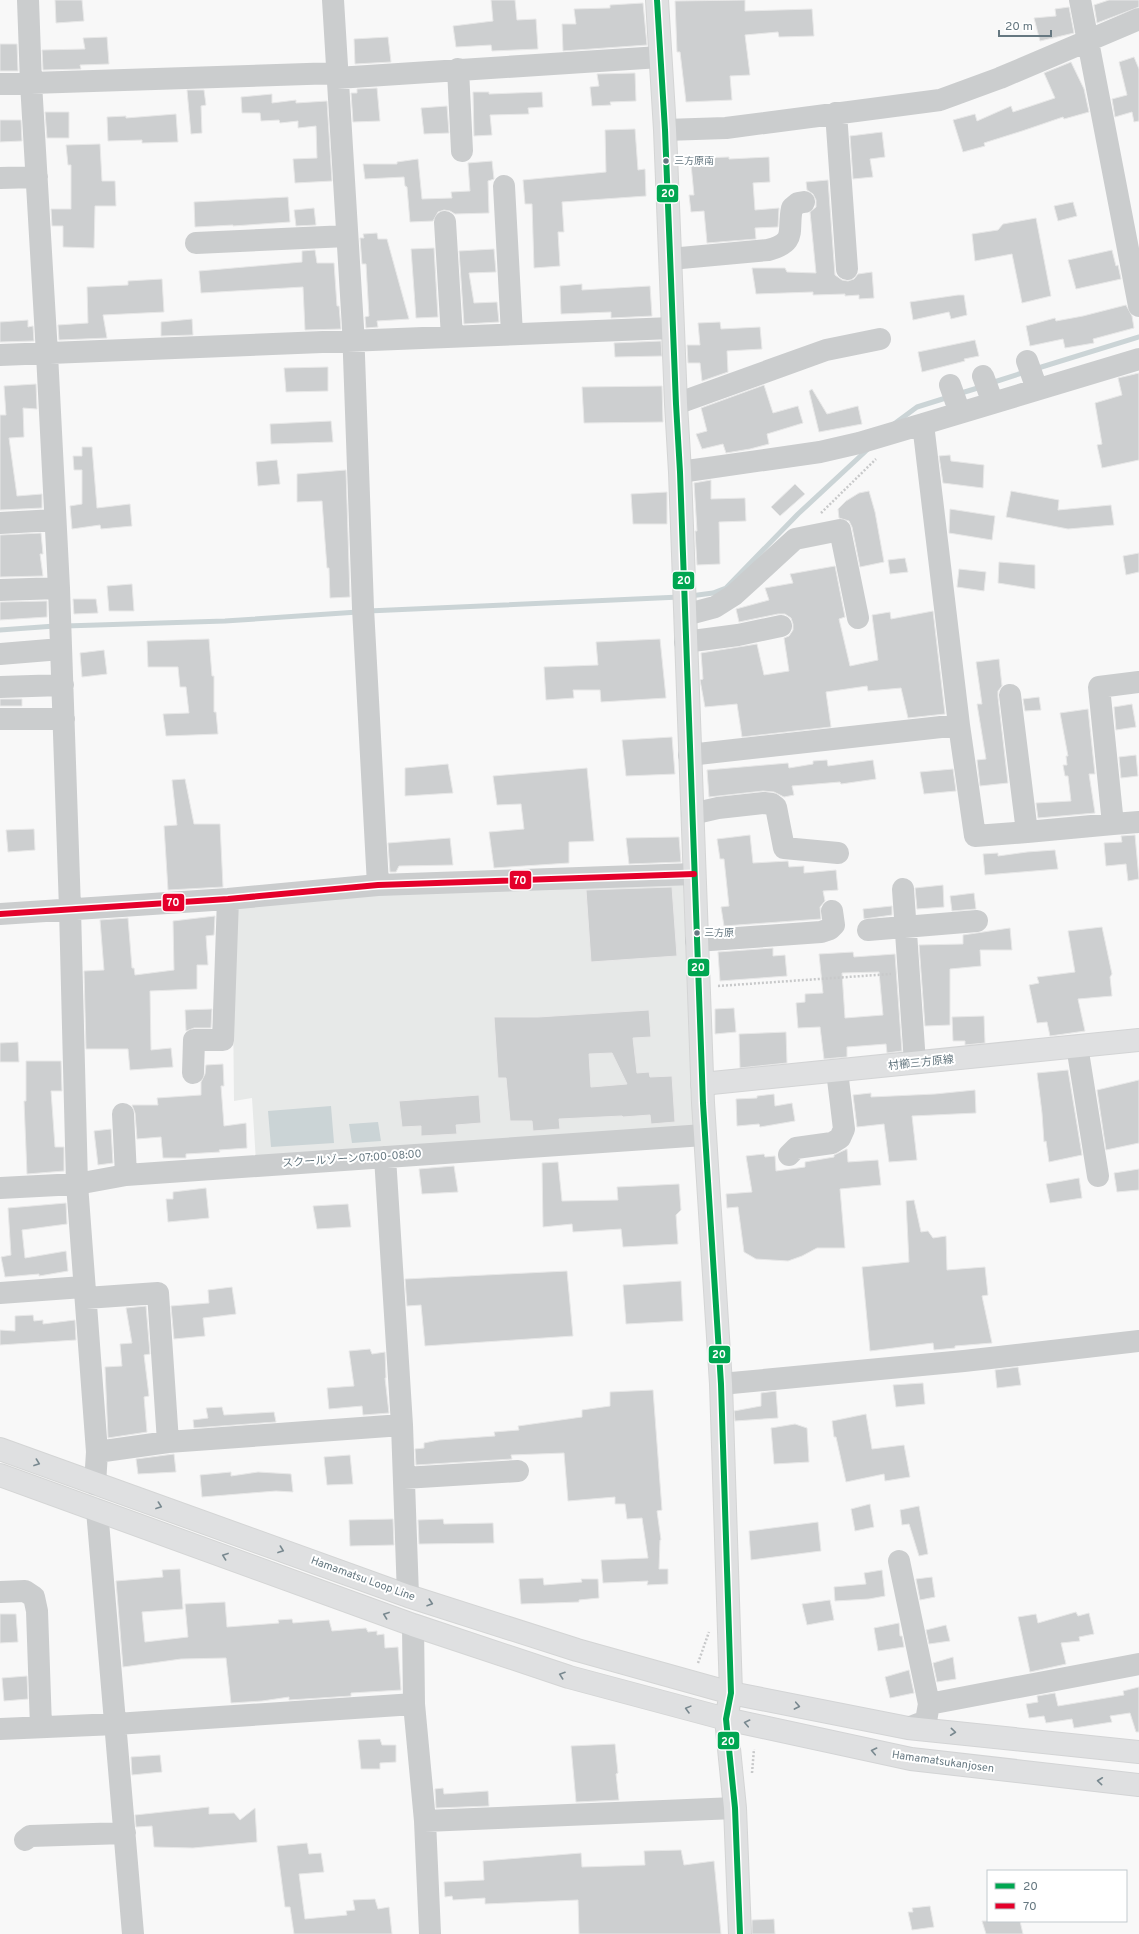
<svg xmlns="http://www.w3.org/2000/svg" width="1139" height="1934" font-family="Overpass,'Noto Sans JP',sans-serif">
  <style>
    .built { fill: #e7e9e8 }
    .water { fill: #cbd4d6 }
    .lines { fill: none; stroke-linecap: round; stroke-linejoin: round }
    .stream { stroke: #cbd4d6; stroke-width: 5 }
    .building { fill: #cdcfd0; stroke: #e8e8e8; fill-rule: evenodd }
    .major-casing { stroke: #d3d4d5; stroke-width: 24 }
    .highway-casing { stroke: #d4d5d5; stroke-width: 24 }
    .path { stroke: #c8c9ca; stroke-width: 2.5; stroke-dasharray: 2 2; stroke-linecap: butt }
    .minor { stroke: #cbcdce; stroke-width: 22 }
    .major { stroke: #dfe0e1; stroke-width: 22 }
    .highway { stroke: #dfe0e1; stroke-width: 22 }
    .bus-1-casing { stroke: #fff; stroke-width: 9 }
    .bus-2-casing { stroke: #fff; stroke-width: 9 }
    .bus-1 { stroke: #00a651; stroke-width: 6 }
    .bus-2 { stroke: #e4002b; stroke-width: 6 }
    .oneway { stroke: #78888f }
    .bus-dot { fill: #667881; stroke: #fff; stroke-width: 1.5 }
    .labels { text-anchor: middle; dominant-baseline: central; stroke-width: 4; stroke-linejoin: round; paint-order: stroke }
    .bus-label { font-size: 10px; fill: #667881; stroke: #fff; text-anchor: start }
    .street-label { font-size: 11px; fill: #667881; stroke: #fff }
    .line-badge { stroke: #fff; stroke-width: 1.5 }
    .badge-label { font-size: 11px; text-anchor: middle; font-weight: bold; fill: #fff }
  </style>
  <rect width="100%" height="100%" fill="#f8f8f8"/>
  <!-- built -->
  <path class="built" d="M685,882L695,1125L256,1162L252,1098L234,1101L232,905L392,891Z"/>
  <!-- water -->
  <path class="water" d="M331,1106L334,1143L271,1147L268,1111Z
    M378,1122L381,1141L352,1143L349,1124Z"/>
  <g class="lines">
    <!-- stream -->
    <path class="stream" d="M1035,369L1139,337
      M991,383L1025,372
      M958,394L981,387
      M894,424L917,407L949,397
      M690,596L713,593L726,588L798,514L868,449
      M368,611L680,597
      M65,626L225,621L358,612
      M0,630L55,626"/>
  </g>
  <!-- building -->
  <path class="building" d="M55,0H82L84,21L56,23Z
    M491,0H515L517,20L536,19L538,49L492,51L491,45L456,47L453,26L493,21Z
    M745,0V11L812,9L814,36L779,37L778,32L745,35L750,75L730,76L732,100L686,102L680,52H677L675,1Z
    M1109,0H1139V7L1097,23L1094,5Z
    M643,3L647,45L563,51L562,24H576L574,9L610,8V5Z
    M1069,7L1074,33L1040,41L1034,18L1056,16L1055,9Z
    M107,37L109,64L80,65L81,69L43,70L42,50L85,49L83,38Z
    M388,37L391,62L355,64L354,39Z
    M0,44H17L18,71H0Z
    M1134,57L1139,69V121L1134,122L1132,112L1115,117L1112,99L1127,95L1119,62Z
    M1071,62L1084,89L1089,112L1064,119L1063,117L1022,131L984,143L985,146L963,152L953,120L975,114L977,121L1011,106L1013,112L1055,98L1044,73Z
    M635,73L636,101L610,102L611,105L592,106L590,87L599,86L597,74Z
    M377,88L380,121L353,122L351,93H357V89Z
    M187,90H204L206,105L201,106L202,133L191,134Z
    M473,92H489V94L542,92L543,107L528,108L529,114L490,115L492,135L474,136Z
    M272,94V103L296,100V103L327,101L332,181L295,183L293,159L317,158L316,126L298,128V121L280,123L279,120L261,121L260,113H242L241,97Z
    M447,106L449,133L424,134L421,108Z
    M45,112H69V138H47Z
    M176,114L178,142L142,143V140L108,141L107,117L126,116V118Z
    M0,120H21L22,141L0,142Z
    M635,129L638,170L645,169L646,196L562,202L564,232H558L560,266L534,268L532,204H525L523,180L606,172L605,130Z
    M882,132L885,157L870,159L873,177L853,179L850,136Z
    M100,144L102,181H115L116,206H95L94,248L63,247V226H52L51,209H71V165H68L66,145Z
    M729,157V159L769,157L770,182L753,183L755,210L779,208L778,227L755,228L756,239L707,243L704,211L691,212L689,195H694L691,164L703,163L702,158Z
    M418,159L422,199L452,198L451,192L470,191L468,163L492,161L494,179L488,181L489,213L455,214L450,211L444,210L438,212L433,221L410,222L407,187L405,186L404,177L365,179L363,164H397V162Z
    M828,180L835,275L842,280L848,281L854,279L858,274L872,272L874,298L859,299V295L845,296V294L813,295V292L756,294L752,268H785L787,272L816,273L810,212L816,207V200L813,194L807,190L806,182Z
    M288,197L290,222L233,226V225L195,227L194,202Z
    M1073,202L1077,216L1058,221L1054,206Z
    M314,208L316,225L296,226L294,210Z
    M1036,218L1051,296L1022,303L1012,254L975,261L972,234L998,230L1003,224Z
    M377,233L378,239H387L409,319L377,321L378,327L366,328L365,317L369,316L366,264H362L360,238H364L363,234Z
    M434,248L438,317L416,318L411,249Z
    M494,249L496,272L469,273L474,303L497,302L499,322L464,324L459,251Z
    M315,250L317,263H334L337,306H339L341,329L305,330L303,287L201,293L199,271L302,262V251Z
    M1112,250L1116,266L1118,265L1121,279L1076,289L1068,260Z
    M162,279L164,312L103,315L107,338L59,340L58,325L88,323L87,287L128,285V281Z
    M582,284V290L650,286L652,316L611,318V312L561,314L560,286Z
    M958,295H964L967,315L951,319L949,312L913,320L910,302Z
    M1126,305L1132,316L1134,328L1093,339L1094,343L1065,348L1063,339L1030,346L1026,326L1055,318L1056,321L1083,316Z
    M192,319L193,335L161,336V322Z
    M28,320V327L33,326L34,341L0,342V322Z
    M720,322L721,329L760,327L762,349L727,351L728,372L702,381L700,363H688L687,345H700L698,323Z
    M975,340L979,356L964,359L965,361L922,372L918,352Z
    M661,341L662,356L615,357L614,343Z
    M328,367V391L286,392L284,368Z
    M1139,373V460L1102,468L1097,445L1102,444L1095,403L1122,395L1118,378Z
    M36,384L37,409L23,408L24,437L9,438L17,496L42,494V508L0,510V415H6L4,386Z
    M764,385L773,413L798,406L803,423L767,434L769,444L750,449L726,453L723,444L702,449L696,434L707,431L701,408Z
    M662,386L663,422L584,423L582,387Z
    M812,389L827,414L858,406L862,424L819,432L809,391Z
    M331,421L333,442L271,444L270,424Z
    M82,447H92L97,508L130,504L132,526L101,529L100,525L72,529L70,506L82,504V470H74L73,456H82Z
    M950,455L951,461L984,465L983,488L943,483L939,456Z
    M277,460L280,484L258,486L256,462Z
    M346,470L350,597L330,598L329,568H327L322,501L297,502V474Z
    M711,480V499L745,498L746,521L719,522L720,564L697,565L695,531H697L694,483Z
    M795,484L805,494L780,516L771,507Z
    M869,491L875,512L884,562L860,567L852,527L849,521L839,518L838,509L846,501L859,493Z
    M1011,491L1059,500L1058,510L1111,505L1114,525L1068,529L1006,517Z
    M667,492V524H633L631,494Z
    M950,509L995,516L992,540L949,533Z
    M41,533L43,554H40L43,576L0,577V535Z
    M1139,553V572L1126,575L1123,556Z
    M905,558L908,572L890,574L888,560Z
    M999,562L1035,565V589L998,583Z
    M835,566L845,617L839,619L850,666L878,660L872,615L890,612L891,619L933,611L945,714L908,718L901,688L868,691L867,686L826,692L831,727L742,737L737,704L705,707L700,680L703,679L701,653L757,644L764,675L789,671L784,638L789,636L793,630V624L791,618L785,614H778L739,622L736,609L769,600L765,588L793,583L790,574Z
    M959,569L986,572L984,591L957,587Z
    M132,584L134,611H109L107,586Z
    M73,599H96L98,613L74,614Z
    M47,601V617L0,620V602Z
    M209,639L212,676H214V712H216L218,734L166,736L163,714L189,713L186,687H180L178,667H148L147,641Z
    M660,639L666,698L601,702L600,690H573L574,698L546,700L544,667L598,665L596,642Z
    M104,650L107,674L82,677L80,653Z
    M999,659L1002,686L998,691V697L1008,783L980,786L977,760L986,759L977,704H982L976,662Z
    M1039,697L1041,710L1025,711L1023,699Z
    M0,699H22V706H0Z
    M1132,704L1136,727L1116,730L1114,707Z
    M1088,709L1095,774H1089L1095,813L1038,818L1036,803L1071,801L1068,776H1065L1063,765H1067L1066,756H1068L1060,713Z
    M672,737L675,774L626,776L622,740Z
    M1136,755L1138,776L1121,778L1119,757Z
    M827,760L828,766L873,760L876,779L841,784L840,782L792,786L794,795L784,797L774,792L763,791L709,797L707,770L788,763L789,768L813,764V761Z
    M448,764L453,793L405,796V768Z
    M587,768L594,841L569,842V863L494,868L489,832L524,829L521,804L497,805L493,776Z
    M953,769L956,791L924,794L920,772Z
    M185,779L194,824H220L223,887L168,890L164,826L177,825L172,780Z
    M34,829L35,850L8,852L6,830Z
    M750,835L753,863L788,861L789,867L804,866V873L836,870L838,890L823,891L825,901L820,907L821,919L724,926L721,907L729,906L724,859H720L717,839Z
    M1135,835L1139,879L1128,881L1126,864L1106,866L1104,843L1122,842L1121,836Z
    M679,837L681,862L629,864L626,838Z
    M450,838L453,865L399,866L396,872H390L388,843Z
    M1055,850L1058,869L985,875L983,854L998,853V856L1027,852Z
    M943,885L944,907L917,909L915,888Z
    M672,887L677,956L591,962L586,890Z
    M974,893L976,909L952,911L950,896Z
    M892,906V915L864,919L863,909Z
    M215,916L214,935L206,936L208,965H197V989L150,991L151,1050L171,1048L173,1067L130,1070L128,1049H86L84,971L104,970L100,920L128,918L132,968H134L135,975L174,970L173,921Z
    M1102,927L1112,974L1110,977L1112,996L1078,999L1085,1031L1050,1036L1047,1022L1037,1023L1029,985L1039,983L1037,977L1075,972L1068,931Z
    M1010,928L1012,950H980L981,966L950,969V1025L925,1026L919,945L963,944V935Z
    M773,948V956L785,955L787,976L720,981L718,952Z
    M853,952L854,957L895,954L902,1051L887,1053L886,1044L847,1047V1057L824,1059L820,1027L798,1028L796,1003L805,1002V994L823,993L819,954ZM879,972L883,1015L845,1018L842,973Z
    M734,1008L736,1032L715,1034V1009Z
    M212,1009L211,1028H194L186,1031L185,1010Z
    M649,1010L651,1037L633,1038L637,1073L649,1072L650,1077L672,1076L675,1122L651,1124L650,1115L623,1117L622,1116L559,1119L560,1129L533,1131L532,1121H510L506,1078H498L494,1017H538ZM612,1053L627,1084L591,1087L589,1054Z
    M984,1016L985,1043L965,1045V1041H953L952,1017Z
    M786,1032L787,1063L740,1068L739,1034Z
    M18,1042L19,1062H0V1043Z
    M26,1061H61L62,1091H51L55,1147H64V1171L27,1174L24,1101H26Z
    M223,1064L224,1086H221L224,1126L246,1123L247,1148L219,1150L220,1152L186,1154V1158H163L161,1137L137,1139L135,1113L132,1105H158L157,1098L201,1095V1082L205,1074L206,1065Z
    M1068,1070L1082,1155L1049,1162L1046,1141L1044,1142L1042,1113L1037,1073Z
    M1139,1080V1143L1106,1150L1097,1090Z
    M975,1090L976,1113L912,1116L917,1160L889,1162L884,1124L857,1127L853,1095L871,1093V1097L935,1094Z
    M774,1094L775,1106L792,1103L795,1121L760,1127L759,1124L737,1126L736,1099L757,1098V1096Z
    M479,1095L481,1123L456,1125L457,1134L421,1136V1126L402,1127L399,1101Z
    M111,1129L113,1163L98,1165L94,1131Z
    M847,1149L848,1162L878,1160L881,1185L840,1189L845,1248H817L802,1256L788,1261L756,1259L744,1252L738,1207L727,1208L726,1194L752,1192L746,1156L764,1154L765,1157L775,1156L776,1171L805,1167V1162L834,1157V1155Z
    M558,1162L562,1201L618,1200L617,1187L679,1184L681,1210L676,1215L678,1244L623,1247L621,1229L573,1232L572,1224L543,1227L542,1163Z
    M454,1166L458,1192L422,1194L419,1169Z
    M1139,1169V1190L1117,1192L1114,1173Z
    M1079,1178L1082,1198L1050,1203L1046,1184Z
    M206,1188L209,1218L168,1222L166,1199H173V1192Z
    M914,1200L921,1232L928,1231L933,1238L946,1236L947,1270L985,1267L988,1295L982,1296L992,1343L955,1346V1348L934,1350L933,1343L870,1351L862,1267L909,1262L906,1201Z
    M66,1203L67,1224L22,1230L25,1258L66,1251L68,1271L39,1276V1274L5,1277L1,1257L11,1255L8,1208Z
    M348,1204L351,1227L317,1229L313,1206Z
    M567,1271L573,1336L425,1346L421,1305L407,1306L405,1279Z
    M681,1281L683,1321L626,1324L623,1285Z
    M232,1287L236,1314L203,1318L205,1336L174,1339L171,1306L209,1303L208,1290Z
    M146,1306L150,1354L144,1355L149,1396L144,1397L147,1432L108,1438L105,1367L122,1366L120,1344L132,1343L126,1308Z
    M33,1315L34,1321L43,1320V1324L75,1320L76,1340L0,1345V1330L15,1331V1316Z
    M370,1349L372,1354L385,1352L386,1378H385L389,1413L363,1415L362,1406L329,1409L327,1388L354,1386L349,1351Z
    M1018,1367L1021,1385L997,1388L995,1370Z
    M923,1383L925,1404L896,1407L893,1385Z
    M653,1390L662,1510L657,1511L661,1540H660L659,1569H668V1584L647,1585L648,1581L603,1583L601,1560L648,1558L642,1518L627,1519L625,1504H615V1497L568,1501L564,1453L511,1455L512,1459L416,1465L415,1449L424,1448V1443L439,1440L495,1436L494,1432L519,1430L518,1426L582,1417V1410L610,1406V1392Z
    M776,1391L778,1418L735,1421L734,1411L761,1406V1393Z
    M222,1407L224,1415L274,1412L276,1422L194,1428L193,1420L208,1418L206,1408Z
    M866,1414L872,1449L904,1445L910,1477L885,1481L884,1474L846,1482L836,1437H834L832,1421Z
    M795,1424L807,1428L809,1462L774,1464L771,1428Z
    M174,1454L176,1472L138,1474L136,1459Z
    M350,1455L353,1484L327,1485L324,1457Z
    M231,1472V1476L258,1472L291,1474L293,1492L276,1491L202,1497L200,1475Z
    M870,1504L874,1527L855,1531L851,1509Z
    M919,1506L928,1554L919,1556L909,1524L902,1525L900,1510Z
    M393,1519L394,1545L350,1546L349,1520Z
    M443,1519L444,1524L493,1523L494,1543L419,1544L418,1520Z
    M818,1522L821,1551L751,1560L749,1531Z
    M180,1569L183,1609L142,1612L145,1642L188,1637L185,1604L225,1602L227,1627L279,1623L278,1620L292,1619L293,1623L329,1620L332,1631L366,1628L368,1632L377,1631V1635L384,1634L385,1648L398,1647L401,1690L351,1693V1696L289,1700V1697L262,1701L231,1703L226,1658L181,1659L123,1667L116,1581L163,1577L162,1570Z
    M882,1570L885,1596L869,1599L835,1601L834,1587L866,1584L864,1573Z
    M932,1577L935,1597L920,1600L916,1579Z
    M543,1578L544,1585L582,1582L581,1579H598L599,1598L579,1600V1602L521,1604L519,1579Z
    M830,1600L834,1620L807,1625L802,1604Z
    M1076,1612L1078,1616L1089,1613L1094,1634L1079,1637L1080,1641L1061,1643L1066,1664L1030,1672L1018,1617L1036,1614L1038,1623Z
    M0,1614H16L18,1642L0,1643Z
    M899,1623L900,1636H902L904,1647L878,1651L874,1628Z
    M946,1625L950,1641L929,1644L926,1630Z
    M953,1657L956,1679L937,1682L933,1663Z
    M909,1670L914,1693L890,1698L885,1677Z
    M27,1676L28,1699L4,1701L2,1678Z
    M1139,1687V1732H1136L1130,1713L1110,1716L1112,1722L1074,1728L1072,1719L1046,1723L1044,1716L1029,1718L1026,1704L1038,1702L1037,1696L1055,1693L1058,1706L1124,1695L1123,1691Z
    M380,1739L382,1745H396V1762L380,1763V1769H361L358,1740Z
    M615,1744L618,1773L616,1774L619,1800L576,1802L571,1746Z
    M160,1755L162,1772L132,1775L131,1757Z
    M443,1788L444,1794L488,1791L489,1806L436,1808L435,1789Z
    M209,1807V1814L234,1813L240,1820L255,1808L257,1842L193,1848L154,1847L152,1826L136,1827L135,1815Z
    M307,1843L309,1854L321,1853L324,1872L299,1874L305,1919L347,1915L346,1911L355,1910L353,1900L375,1899L378,1909L389,1907L392,1934H294L290,1907H285L277,1846Z
    M681,1850L684,1865L714,1861L721,1934H579L578,1900L485,1904V1898L453,1900L452,1896L445,1897L444,1882L484,1880L483,1861L581,1853L582,1867L645,1865L644,1851Z
    M930,1906L934,1927L912,1930L908,1912H913L912,1908Z
    M774,1919L775,1934H752V1920Z
    M982,1921H1020L1023,1934H986Z"/>
  <g class="lines">
    <defs>
      <path id="major" d="M702,1084L1139,1040
        M731,1693L908,1728L1139,1752
        M726,1719L911,1759L1139,1785"/>
      <path id="highway" d="M657,0L665,130L676,404L680,472L703,1103L721,1384L731,1693L726,1719L735,1808L740,1934
        M0,1449L408,1596L577,1650L731,1693
        M0,1475L413,1625L569,1677L726,1719"/>
    </defs>
    <!-- major casing -->
    <use href="#major" class="major-casing"/>
    <!-- highway casing -->
    <use href="#highway" class="highway-casing"/>
    <!-- path -->
    <path class="path" d="M821,513L876,459
      M718,986L891,974
      M698,1663L709,1632
      M752,1773L754,1749"/>
    <!-- minor -->
    <path class="minor" d="M28,0L31,83L47,354L59,588L70,909L77,1184L97,1452L95,1484
      M333,0L353,328L363,608L378,885
      M1080,0L1139,306
      M458,69L462,151
      M337,78L660,57
      M0,84L337,73
      M836,113L847,269
      M665,130L726,128L940,100L1000,78L1139,19
      M0,178L37,177
      M504,186L512,334
      M445,222L452,337
      M196,243L347,236
      M670,259L768,250C798,242 787,231 792,208L798,203L804,202
      M0,355L672,328
      M1027,361L1037,389
      M983,376L993,403
      M950,385L960,413
      M676,404L826,350L880,339
      M680,472L820,452L859,443L923,424
      M0,523L55,520
      M0,590L59,588
      M685,615L715,607L734,595L795,539L840,530L858,618
      M685,642L738,635L781,626
      M0,654L61,649
      M1139,682L1099,687L1113,824L1139,822
      M0,687L63,685
      M1010,695L1027,832L975,836L959,725L923,424L1139,359
      M0,719H64
      M689,755L959,725
      M692,814L718,808L764,803L772,804L776,807L784,848L838,853
      M1027,832L1113,824
      M903,889L915,1063
      M0,914L228,899L378,885L694,874
      M868,930L977,921
      M696,941L821,932L830,929L834,925L832,911
      M1077,1046L1098,1176
      M193,1073L194,1040H223L228,899
      M123,1114L126,1175
      M789,1155L796,1148L832,1143L840,1138L844,1129L837,1071
      M385,1157L402,1425L408,1596
      M0,1188L77,1184L126,1175L704,1135
      M0,1293L83,1287
      M86,1298L158,1293L168,1442
      M721,1384L964,1361L1139,1341
      M97,1452L168,1442L402,1425
      M404,1478L518,1471
      M97,1510L133,1934
      M899,1561L929,1704
      M0,1592L25,1591L34,1597L37,1611L41,1727
      M413,1625L414,1704L425,1821L430,1934
      M908,1728L926,1721L929,1704L1139,1664
      M0,1729L116,1724L414,1704
      M425,1821L735,1808
      M25,1840L30,1836L125,1833"/>
    <!-- major -->
    <use href="#major" class="major"/>
    <!-- highway -->
    <use href="#highway" class="highway"/>
    <defs>
      <path id="bus-1" d="M657,0L665,130L676,404L680,472L703,1103L721,1384L731,1693L726,1719L735,1808L740,1934"/>
      <path id="bus-2" d="M0,914L228,899L378,885L694,874"/>
    </defs>
    <!-- bus-1 casing -->
    <use href="#bus-1" class="bus-1-casing"/>
    <!-- bus-2 casing -->
    <use href="#bus-2" class="bus-2-casing"/>
    <!-- bus-1 -->
    <use href="#bus-1" class="bus-1"/>
    <!-- bus-2 -->
    <use href="#bus-2" class="bus-2"/>
  </g>
  <!-- one-way arrows -->
  <defs><path id="oneway-chevron" d="M-2-3.5L2.5 0L-2 3.5" fill="none" stroke-width="1.6" stroke-linecap="round" stroke-linejoin="round"/></defs>
  <g class="oneway">
    <use href="#oneway-chevron" transform="translate(37 1463) rotate(20)"/>
    <use href="#oneway-chevron" transform="translate(159 1506) rotate(20)"/>
    <use href="#oneway-chevron" transform="translate(281 1550) rotate(20)"/>
    <use href="#oneway-chevron" transform="translate(225 1556) rotate(-160)"/>
    <use href="#oneway-chevron" transform="translate(430 1603) rotate(18)"/>
    <use href="#oneway-chevron" transform="translate(386 1615) rotate(-160)"/>
    <use href="#oneway-chevron" transform="translate(562 1675) rotate(-161)"/>
    <use href="#oneway-chevron" transform="translate(797 1706) rotate(11)"/>
    <use href="#oneway-chevron" transform="translate(688 1709) rotate(-165)"/>
    <use href="#oneway-chevron" transform="translate(747 1723) rotate(-168)"/>
    <use href="#oneway-chevron" transform="translate(953 1732) rotate(6)"/>
    <use href="#oneway-chevron" transform="translate(874 1751) rotate(-168)"/>
    <use href="#oneway-chevron" transform="translate(1100 1781) rotate(-174)"/>
  </g>
  <!-- markers -->
  <g class="bus-dot">
    <circle cx="666" cy="161" r="3.5"/>
    <circle cx="697" cy="933" r="3.5"/>
  </g>
  <g class="labels">
    <!-- bus labels -->
    <g class="bus-label">
      <text x="674" y="161">三方原南</text>
      <text x="704" y="933">三方原</text>
    </g>
    <!-- street labels -->
    <g class="street-label">
      <text transform="translate(921 1063) rotate(-6)">村櫛三方原線</text>
      <text transform="translate(352 1159) rotate(-4)">スクールゾーン07:00-08:00</text>
      <text transform="translate(363 1579) rotate(20)">Hamamatsu Loop Line</text>
      <text transform="translate(943 1762) rotate(8)">Hamamatsukanjosen</text>
    </g>
  </g>
  <g class="line-badge">
    <rect x="656" y="184" width="23" height="19" rx="4" fill="#00a651"/>
    <rect x="672" y="571" width="23" height="19" rx="4" fill="#00a651"/>
    <rect x="509" y="870" width="23" height="20" rx="4" fill="#e4002b"/>
    <rect x="162" y="893" width="23" height="19" rx="4" fill="#e4002b"/>
    <rect x="687" y="958" width="23" height="19" rx="4" fill="#00a651"/>
    <rect x="708" y="1345" width="23" height="19" rx="4" fill="#00a651"/>
    <rect x="717" y="1731" width="23" height="19" rx="4" fill="#00a651"/>
  </g>
  <g class="badge-label">
    <text x="668" y="197">20</text>
    <text x="684" y="584">20</text>
    <text x="520" y="884">70</text>
    <text x="173" y="906">70</text>
    <text x="698" y="971">20</text>
    <text x="719" y="1358">20</text>
    <text x="728" y="1745">20</text>
  </g>
  <!-- legend -->
  <rect x="987" y="1870" width="140" height="52" fill="#ffffff" stroke="#c2c9cd"/>
  <rect x="995" y="1883" width="20" height="6" fill="#00a651" stroke="#c2c9cd"/>
  <text x="1023" y="1890" font-size="12" fill="#667881">20</text>
  <rect x="995" y="1903" width="20" height="6" fill="#e4002b" stroke="#c2c9cd"/>
  <text x="1023" y="1910" font-size="12" fill="#667881">70</text>
  <!-- scale -->
  <path d="M999 30v6h52v-6" fill="none" stroke="#667881" stroke-width="2"/>
  <text x="1005" y="30" font-size="12" fill="#667881" stroke="#ffffff" stroke-width="3" paint-order="stroke">20 m</text>
</svg>
